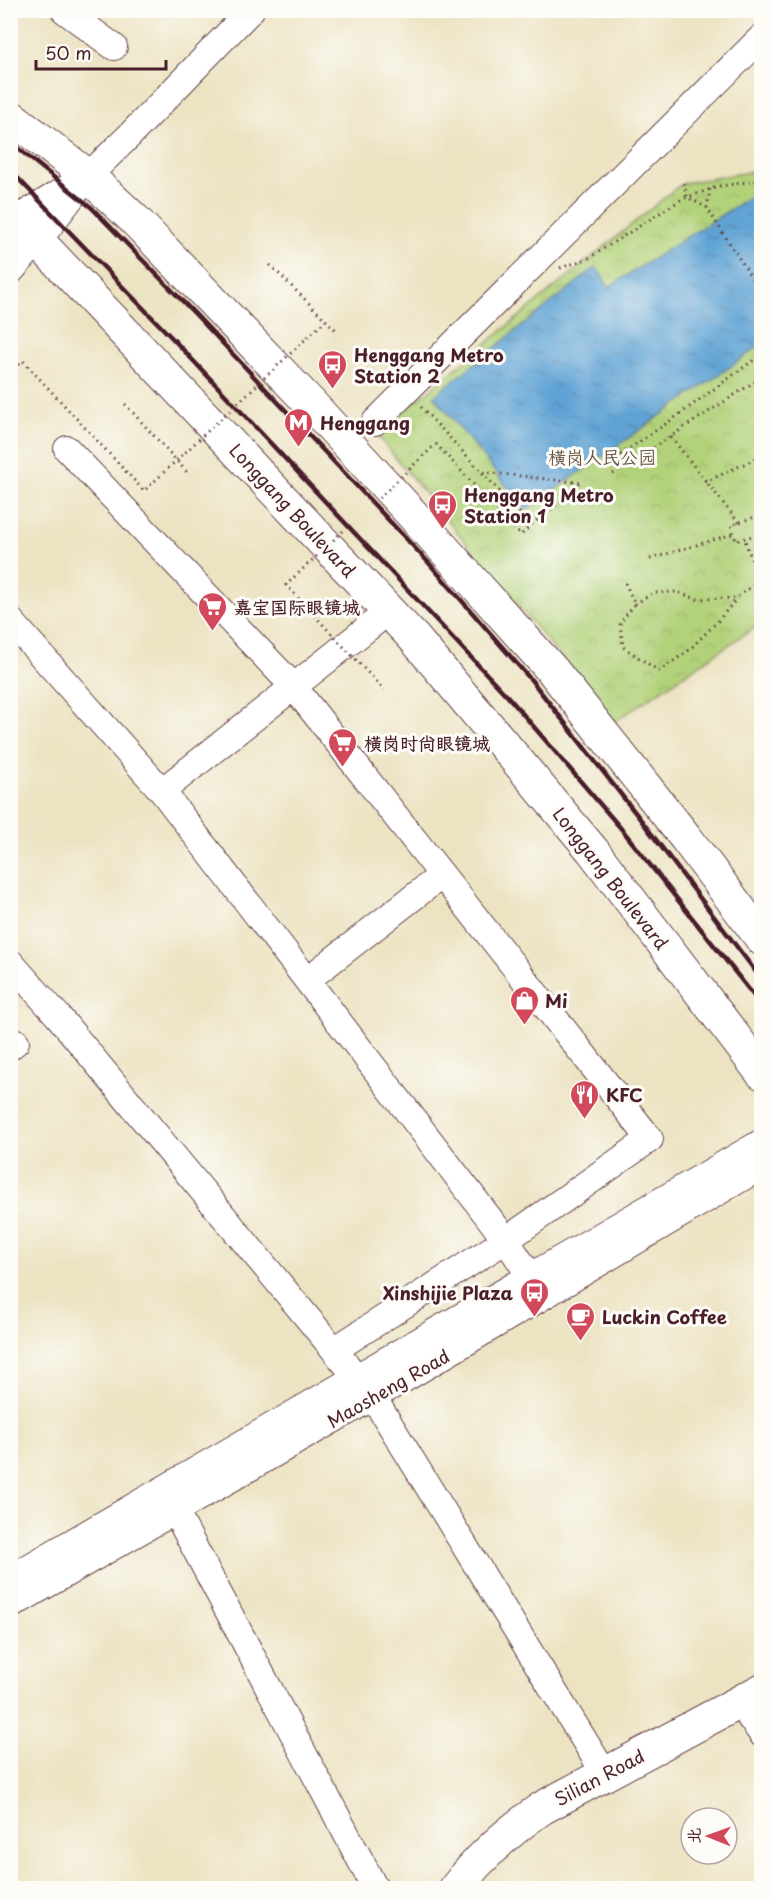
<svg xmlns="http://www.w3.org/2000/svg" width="772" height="1899" font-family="'Playpen Sans','LXGW WenKai TC',sans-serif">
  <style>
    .park { fill: url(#park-crowns); stroke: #7e7852; stroke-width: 1.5 }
    .water { fill: url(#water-ripples); stroke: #546180; stroke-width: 1.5 }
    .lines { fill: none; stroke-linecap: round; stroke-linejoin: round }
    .minor-casing { stroke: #623c42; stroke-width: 28 }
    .major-casing { stroke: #623c42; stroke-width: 35 }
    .highway-casing { stroke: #623c42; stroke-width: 35 }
    .path { stroke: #623c42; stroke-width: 3; stroke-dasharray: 1.5 4.5; stroke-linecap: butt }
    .minor { stroke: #fff; stroke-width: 26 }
    .major { stroke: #fff; stroke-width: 33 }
    .highway { stroke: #fff; stroke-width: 33 }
    .rail { stroke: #4a1f2b; stroke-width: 4.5 }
    .path-bridge { stroke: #623c42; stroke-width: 3; stroke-dasharray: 1.5 4.5; stroke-linecap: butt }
    .labels { text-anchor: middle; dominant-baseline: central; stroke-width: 6; stroke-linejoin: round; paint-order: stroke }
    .poi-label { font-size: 18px; font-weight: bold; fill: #4a1f2b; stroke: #fdfcf7; text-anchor: start }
    .park-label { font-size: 18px; fill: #695543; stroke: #fdfcf7 }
    .street-label { font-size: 18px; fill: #4a1f2b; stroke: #fdfcf7 }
  </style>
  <defs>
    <pattern id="park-crowns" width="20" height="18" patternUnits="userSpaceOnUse" patternTransform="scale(1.5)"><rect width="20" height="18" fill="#b2d27a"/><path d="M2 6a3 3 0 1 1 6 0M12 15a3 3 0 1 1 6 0" fill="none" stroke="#9bb46a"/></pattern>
    <pattern id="water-ripples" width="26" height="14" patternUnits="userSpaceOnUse" patternTransform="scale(1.5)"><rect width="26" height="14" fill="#5fa3d4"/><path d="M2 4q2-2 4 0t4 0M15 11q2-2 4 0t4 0" fill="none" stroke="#5084ac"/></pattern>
  </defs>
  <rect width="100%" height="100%" fill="#fdfcf7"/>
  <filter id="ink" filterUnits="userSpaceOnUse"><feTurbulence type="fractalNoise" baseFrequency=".0167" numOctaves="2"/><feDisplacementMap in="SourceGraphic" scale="12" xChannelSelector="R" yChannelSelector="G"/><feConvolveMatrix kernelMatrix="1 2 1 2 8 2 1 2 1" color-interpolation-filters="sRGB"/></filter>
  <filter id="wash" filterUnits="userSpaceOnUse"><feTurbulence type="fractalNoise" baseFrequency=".008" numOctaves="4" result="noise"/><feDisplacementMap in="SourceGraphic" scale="24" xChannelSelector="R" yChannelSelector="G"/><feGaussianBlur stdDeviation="1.35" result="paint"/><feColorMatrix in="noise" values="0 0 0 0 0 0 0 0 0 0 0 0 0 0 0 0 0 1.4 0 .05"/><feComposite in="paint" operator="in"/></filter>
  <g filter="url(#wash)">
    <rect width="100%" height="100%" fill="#ece3c2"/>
    <!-- park -->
    <path class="park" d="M761,170V623L614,722L376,434L676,188L684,183Z"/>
    <!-- water -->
    <path class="water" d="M761,197V345L526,510L434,396L596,267L609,287L748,198Z"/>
  </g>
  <g filter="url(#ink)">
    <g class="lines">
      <defs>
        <path id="minor" d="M64,10L114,47
          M10,223L77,182
          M10,272L38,241L88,176L129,136L251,10
          M375,422L762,37
          M67,449L294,687L650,1139L506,1240L334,1350
          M10,620L162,791L506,1240L530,1276
          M162,791L389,611
          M10,962L58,1016L373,1397L605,1774
          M307,980L442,875
          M10,1047L16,1042
          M175,1511L375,1888
          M10,1578L762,1142
          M10,1606L406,1378L762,1166
          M750,1718L762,1734"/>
        <path id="major" d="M456,1888C480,1856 509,1831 542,1808L762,1690"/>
        <path id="highway" d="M10,116L88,176L135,220L311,404L434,538L553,671L686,838L762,939
          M10,215L38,241L414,638L593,851L762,1073"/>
      </defs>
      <!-- minor casing -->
      <use href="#minor" class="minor-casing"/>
      <!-- major casing -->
      <use href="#major" class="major-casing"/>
      <!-- highway casing -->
      <use href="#highway" class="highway-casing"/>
      <!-- path -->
      <path class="path" d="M684,183L687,197L707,208L762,294
        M707,208L710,189
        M270,265L338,332
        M560,268L589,258L682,199L720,186L762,180
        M125,404L187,472
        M421,407L531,525L575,490
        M671,437L739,523
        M436,444L521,535L531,525
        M605,465L673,419L762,354
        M483,472L583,483
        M613,474L762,377
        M705,482L762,456
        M762,528L758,516L731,525L736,541L762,533
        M650,559L733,534
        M625,583L635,604L620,623L623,647L659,671L688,651L718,621L737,598
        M635,604L653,593L676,592L697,599L737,598L759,580L744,538"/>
      <!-- minor -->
      <use href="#minor" class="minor"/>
      <!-- major -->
      <use href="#major" class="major"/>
      <!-- highway -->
      <use href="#highway" class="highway"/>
      <!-- rail -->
      <path class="rail" d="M10,142L92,208L197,316L428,562L532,681L641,820L762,980
        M10,170L173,339L510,699L624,832L762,1006"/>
      <!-- path-bridge -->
      <path class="path-bridge" d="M10,373L23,361L144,491L326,320
        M379,498L436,444
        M343,531L286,585L384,690"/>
    </g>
  </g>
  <!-- icons -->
  <defs>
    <symbol id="bus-pin" viewBox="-11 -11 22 30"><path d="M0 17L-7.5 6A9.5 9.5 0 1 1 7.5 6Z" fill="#d1495b" stroke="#fdfcf7"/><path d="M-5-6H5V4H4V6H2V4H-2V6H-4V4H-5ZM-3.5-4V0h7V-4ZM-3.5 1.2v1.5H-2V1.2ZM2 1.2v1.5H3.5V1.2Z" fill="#fff"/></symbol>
    <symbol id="metro-pin" viewBox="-11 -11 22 30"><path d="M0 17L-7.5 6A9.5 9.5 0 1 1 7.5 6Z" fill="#d1495b" stroke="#fdfcf7"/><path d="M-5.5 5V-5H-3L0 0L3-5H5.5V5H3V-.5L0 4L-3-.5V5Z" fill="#fff"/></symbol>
    <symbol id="supermarket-pin" viewBox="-11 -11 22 30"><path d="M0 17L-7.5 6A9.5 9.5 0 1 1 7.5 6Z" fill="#d1495b" stroke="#fdfcf7"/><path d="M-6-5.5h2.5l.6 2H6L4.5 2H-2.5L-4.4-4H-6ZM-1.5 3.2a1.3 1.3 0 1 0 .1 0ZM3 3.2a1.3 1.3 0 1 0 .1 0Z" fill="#fff"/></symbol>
    <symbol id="shop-pin" viewBox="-11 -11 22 30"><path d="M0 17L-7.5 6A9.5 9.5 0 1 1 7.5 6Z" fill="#d1495b" stroke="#fdfcf7"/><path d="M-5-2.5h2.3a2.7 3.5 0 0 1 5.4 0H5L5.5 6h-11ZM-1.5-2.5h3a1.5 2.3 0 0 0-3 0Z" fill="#fff"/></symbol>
    <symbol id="restaurant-pin" viewBox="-11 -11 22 30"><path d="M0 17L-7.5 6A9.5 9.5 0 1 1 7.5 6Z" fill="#d1495b" stroke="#fdfcf7"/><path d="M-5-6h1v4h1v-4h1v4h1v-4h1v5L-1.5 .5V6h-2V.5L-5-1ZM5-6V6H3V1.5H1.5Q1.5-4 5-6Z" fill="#fff"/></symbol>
    <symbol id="cafe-pin" viewBox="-11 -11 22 30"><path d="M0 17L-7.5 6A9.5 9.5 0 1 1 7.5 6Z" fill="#d1495b" stroke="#fdfcf7"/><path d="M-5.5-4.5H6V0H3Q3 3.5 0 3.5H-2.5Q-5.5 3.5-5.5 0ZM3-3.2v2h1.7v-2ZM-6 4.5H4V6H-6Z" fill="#fff"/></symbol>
  </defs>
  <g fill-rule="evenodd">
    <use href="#bus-pin" x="316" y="348" width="33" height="45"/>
    <use href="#metro-pin" x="282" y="406" width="33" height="45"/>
    <use href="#bus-pin" x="426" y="488" width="33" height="45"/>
    <use href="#supermarket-pin" x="196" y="590" width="33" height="45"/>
    <use href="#supermarket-pin" x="326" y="726" width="33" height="45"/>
    <use href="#shop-pin" x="508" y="984" width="33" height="45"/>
    <use href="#restaurant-pin" x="568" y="1078" width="33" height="45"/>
    <use href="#bus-pin" x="518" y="1276" width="33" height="45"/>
    <use href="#cafe-pin" x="564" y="1300" width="33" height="45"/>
  </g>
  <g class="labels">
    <!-- poi labels -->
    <g class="poi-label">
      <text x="354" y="354">Henggang Metro<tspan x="354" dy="21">Station 2</tspan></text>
      <text x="320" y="422">Henggang</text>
      <text x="464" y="494">Henggang Metro<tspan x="464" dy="21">Station 1</tspan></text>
      <text x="234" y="606">嘉宝国际眼镜城</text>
      <text x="364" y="742">横岗时尚眼镜城</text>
      <text x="545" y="1000">Mi</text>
      <text x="606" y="1094">KFC</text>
      <text x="513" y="1292" text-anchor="end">Xinshijie Plaza</text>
      <text x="602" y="1316">Luckin Coffee</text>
    </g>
    <!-- park labels -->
    <g class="park-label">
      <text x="602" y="456">横岗人民公园</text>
    </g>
    <!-- street labels -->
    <g class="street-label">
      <text transform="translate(293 510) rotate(47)">Longgang Boulevard</text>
      <text transform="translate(611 878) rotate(52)">Longgang Boulevard</text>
      <text transform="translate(388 1388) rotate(-30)">Maosheng Road</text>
      <text transform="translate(599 1777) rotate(-28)">Silian Road</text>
    </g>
  </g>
  <!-- margin -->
  <rect width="772" height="1899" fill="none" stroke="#fdfcf7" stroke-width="36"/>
  <!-- north arrow -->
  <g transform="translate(709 1836) rotate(271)"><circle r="28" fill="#fdfcf7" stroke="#b5a4a5" stroke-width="1.5"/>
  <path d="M0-4.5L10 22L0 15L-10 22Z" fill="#d1495b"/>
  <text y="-9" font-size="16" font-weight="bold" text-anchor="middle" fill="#4a1f2b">北</text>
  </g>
  <!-- scale -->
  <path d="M36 60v9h130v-9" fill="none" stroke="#4a1f2b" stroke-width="3"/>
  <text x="45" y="60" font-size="18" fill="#4a1f2b" stroke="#fdfcf7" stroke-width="4.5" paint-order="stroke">50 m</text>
</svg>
